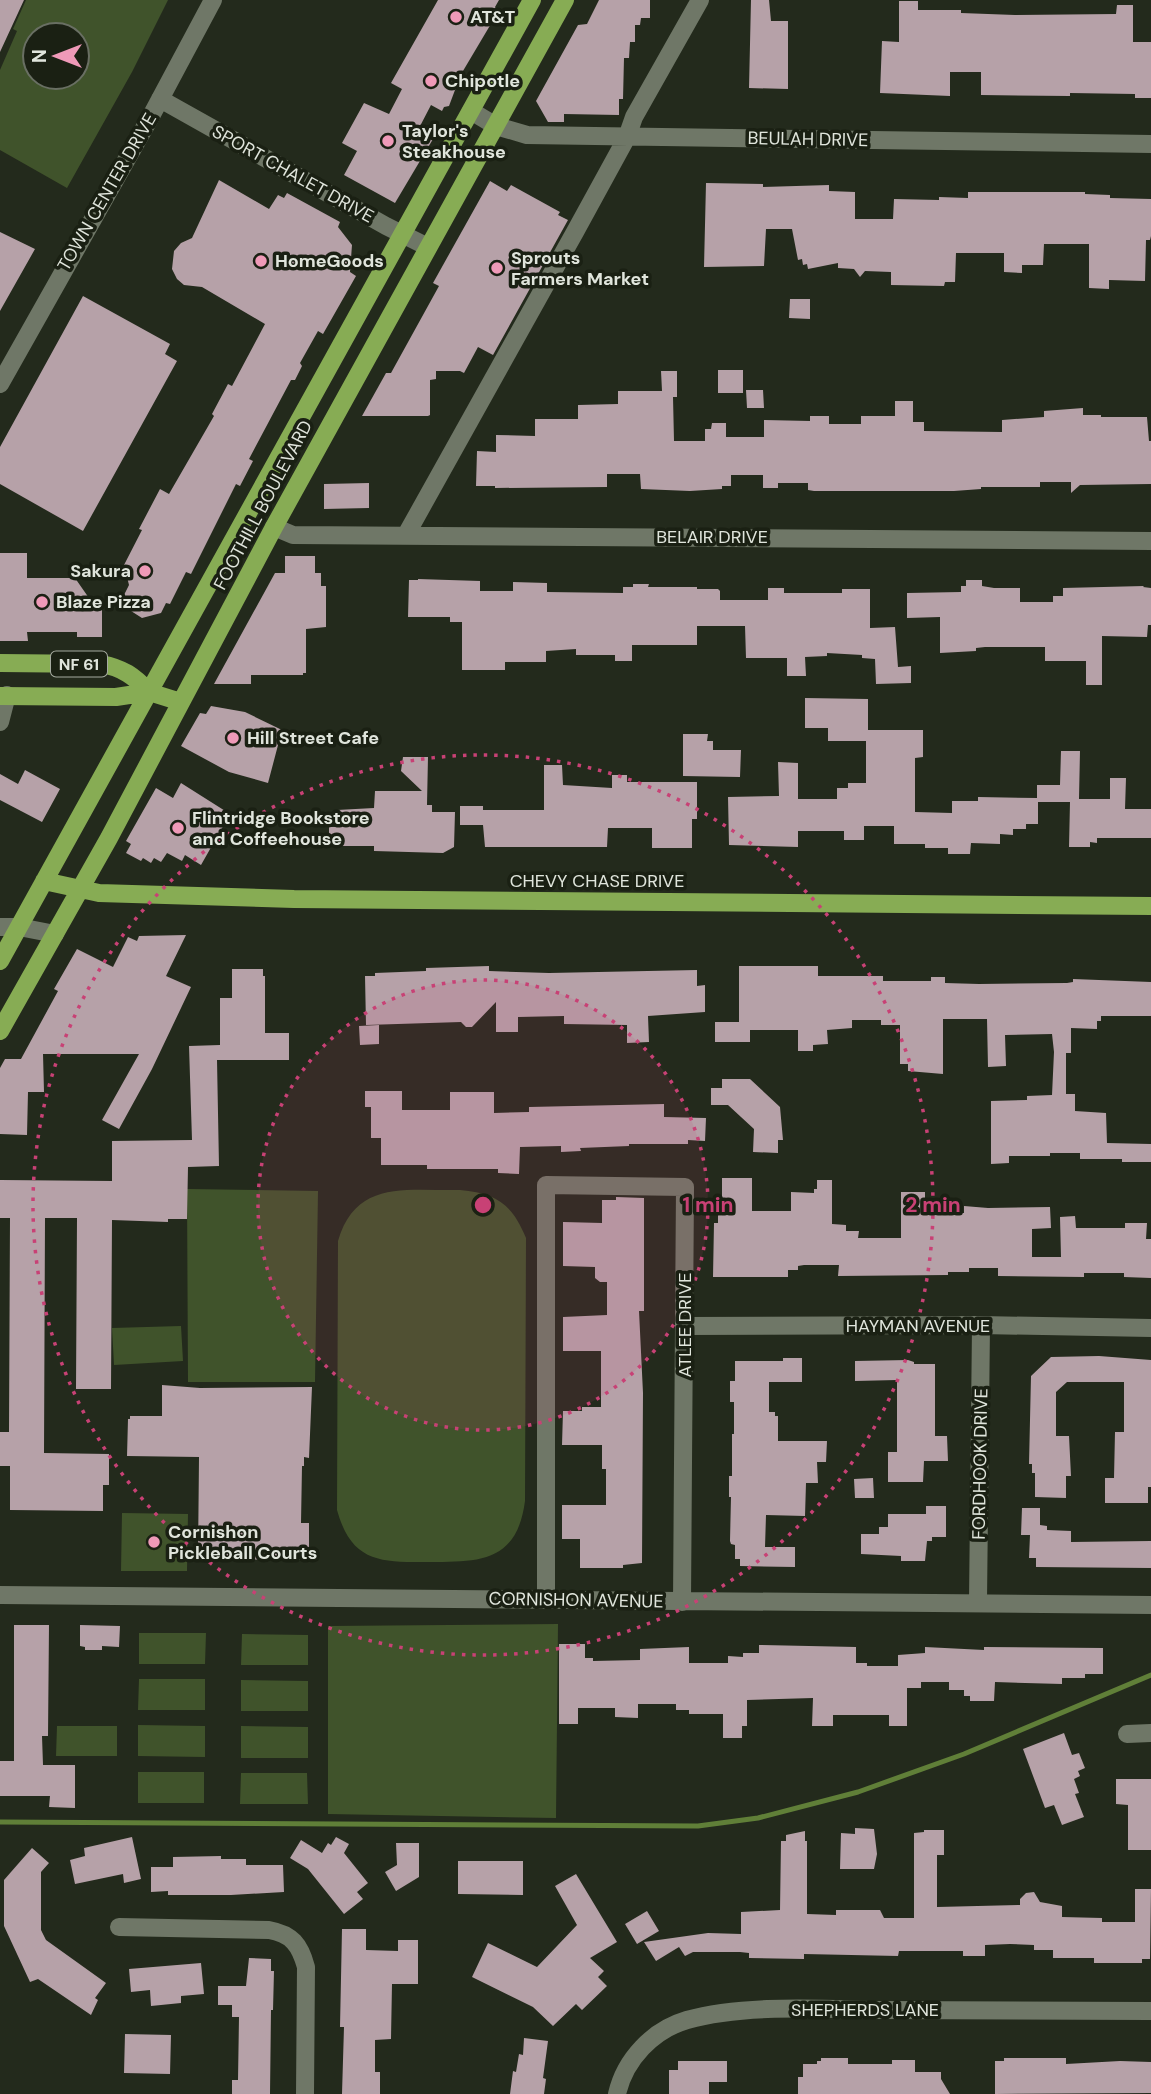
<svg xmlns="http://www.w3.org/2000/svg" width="1151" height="2094" font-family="'DM Sans',sans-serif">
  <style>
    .green { fill: #40532b; fill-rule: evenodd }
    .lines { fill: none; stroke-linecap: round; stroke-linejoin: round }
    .stream { stroke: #607f38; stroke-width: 5 }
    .building { fill: #b6a1a8 }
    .minor { stroke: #6f7767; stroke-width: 18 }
    .major { stroke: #87ac54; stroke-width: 18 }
    .ring { fill: none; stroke: #c84175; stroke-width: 3.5; stroke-dasharray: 3.5 7 }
    .poi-dot { fill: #ef9ab8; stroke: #1a2013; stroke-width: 2.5 }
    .labels { text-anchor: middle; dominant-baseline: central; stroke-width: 7; stroke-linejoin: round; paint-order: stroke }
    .shield { fill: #1a2013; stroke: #a5aaa0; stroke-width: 2 }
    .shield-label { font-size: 16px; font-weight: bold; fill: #e0e5dc }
    .poi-label { font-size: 18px; font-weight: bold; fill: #e0e5dc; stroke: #1a2013; text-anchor: start }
    .street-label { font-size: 18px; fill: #e0e5dc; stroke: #1a2013 }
    .centre { fill: #c84175; stroke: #1a2013; stroke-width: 3.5 }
    .ring-label { font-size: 21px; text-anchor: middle; font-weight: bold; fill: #c84175; stroke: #1a2013; stroke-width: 7; stroke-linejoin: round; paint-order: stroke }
  </style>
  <rect width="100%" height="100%" fill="#232a1c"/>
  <!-- green -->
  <path class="green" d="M26,0H168L132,72L67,188L0,150V70L17,31L13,29ZM35,35H77V77H35Z
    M187,1189L318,1191L315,1382H188Z
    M460,1190C496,1193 512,1204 526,1238L525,1501C517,1562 480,1562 430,1562C382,1562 352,1564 337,1510L338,1241C356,1179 407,1191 460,1190Z
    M181,1326L183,1361L114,1365L112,1328Z
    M122,1513L188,1514L187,1571H121Z
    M558,1624L556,1818L328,1814V1626Z
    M139,1633H206L205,1664H139Z
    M242,1634L308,1635V1665H241Z
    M139,1679H205V1710H138Z
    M241,1680L308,1681V1711H241Z
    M138,1725L205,1726V1757L138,1756Z
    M57,1726H117V1756H56Z
    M241,1726L308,1727V1758H241Z
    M138,1772H204V1803H138Z
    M241,1773H307L308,1804H240Z"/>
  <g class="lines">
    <!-- stream -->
    <path class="stream" d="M0,1822L698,1826L758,1818L858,1792L964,1754L1151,1675"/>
  </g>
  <!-- building -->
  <path class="building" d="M0,0H24L0,52Z
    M438,0H499L495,7L498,12L460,76L462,83L455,90L449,106L444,107L442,111L431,105L418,130L433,139L395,203L344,175L357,151L342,143L364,103L389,114L402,89L391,83Z
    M599,0H650V18H641L640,25H635V42H630L629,58H624L623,99H619V115L564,114V122H548L536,101L578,25L587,24Z
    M751,0H769L771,21H788V89L749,88Z
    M899,1H918V10H961V13L1015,15L1116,14L1117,5H1133V42H1151V98H1135V94L1070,93V96L981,95V72H950V96L880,93L882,41L899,42Z
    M219,180L269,209L278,195L284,198L287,193L340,222L338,227L352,245L350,272L356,276L323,334L318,331L300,363L302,366L295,380H291L249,459L253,461L240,486L236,484L191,574L186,572L170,604L166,603L161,613L142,618L131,611L124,595L129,585L124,565L142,530L139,529L160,489L169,494L214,416L212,414L228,384L232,386L265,324L202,287L184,285L177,279L172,269L174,251L181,243L192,238Z
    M490,181L507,191L511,185L560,212L558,215L568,220L493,355L478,347L464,373L460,371H436V379L430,380V415L428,416H362L386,373H391L439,286L433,283Z
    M706,183L763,184V187L829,185V191L855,192V219H893L894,199L939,200V197L968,198V192H1085V194L1110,195V198L1151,199V236L1150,240H1146L1145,281L1109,280V289L1089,288V244H1044L1043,265H1022V273L1004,272V253H956L955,282H945L944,286L891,285V272L865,271L860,277L854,269L838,268V263L808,269L807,264L803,265L802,259L798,260L792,229H766L764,266L704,267Z
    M0,232L35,249L0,311Z
    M83,296L170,344L165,354L177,361L83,531L0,484V447Z
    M790,299H810V319L789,318Z
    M718,370H743V393H718Z
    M661,371H677V397H673L674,441H705V429H711L712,423H726V437H764V420L810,421V416H829V424H861V416H895V401H913V422H924V431L1002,432V420L1044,417V411L1083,408V415H1101V417H1147L1149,441H1151V484L1080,485L1071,493V482H1040V487H981V489L954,491H814L808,490V483H778V488H763V475H731V486H722V489L690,491L641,489L640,474H607V487L495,488V486H476L477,451L496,452V435L535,436V419H578V405L618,404V391H662Z
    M746,390H763L764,408H747Z
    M369,483V508L324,509V484Z
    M0,553H27V578H75L98,611L102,610V637H77V632H27L28,641H0Z
    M285,556H315V573H321V586H326V627L306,629V673H303V675H251V684H214L275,573H285Z
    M418,579L480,581V591H513V582L547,583V592L623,593V587H633V584H649L648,587H697V589H718L720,591V600H768V588H784V593H842V589H870V628L895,627L898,667L911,666V683L876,684L875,659L862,658V655L827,653V656L805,657L806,676H787V658H746L745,626H697V645H632V661H615V655H576V649L546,651V662H505V670H462V622H450V617H408L409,580H418Z
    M966,580H982V586L994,588H1020V602H1053V596H1063V588L1144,586L1143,587L1151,588V625H1148L1147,637L1102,636V685H1086V661H1045V647H985L976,648V651L940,653V617L907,618V593L961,592V586H966Z
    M805,698L868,699V730H923V757L915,758V812L952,813V801H978V797L1037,798V785H1060L1061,751H1080L1079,799H1110V778H1126L1125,809H1151V838H1097V843L1090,842V847H1069L1070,802H1038V824H1026V829H1013V835L1000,834V844L971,843L970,854H948V848H925V844H894V826H864V840H844V831H798V847L729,845L728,797L779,796L778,762L798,763V799H837V788H848V783H866V741H828V728H805Z
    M211,706L245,712L282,730L268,783L229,772L181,746L200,713L206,714Z
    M683,734H708L707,741H713V750H741L740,777L683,776Z
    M403,757H428L427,805H432V812H455L454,847L443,853L374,851V846H329V827H337V810L374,808L375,791H422L401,771Z
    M544,765H562L563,785L612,788V775H627V782H697V819H692V848H652V828H608L607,847H485L483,825H460V806H483V810H544Z
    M25,770L60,789L42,822L0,800V774L18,784Z
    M181,783L230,814L201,865L185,855L182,861L167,853L161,862L154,858L151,863L143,858L141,861L126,853L131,844L126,841L156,788L173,798Z
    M186,935L166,976L191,987L152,1069L119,1129L102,1120L139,1054H43L44,1092H28L27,1135L0,1134V1068L5,1059H21L58,991L54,989L77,949L113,967L128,937L137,941L139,936Z
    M489,966V971L549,973L697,970V986L705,985V1012L648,1016L649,1042L627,1043V1025L564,1024V1016L518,1017V1032H496V1002L472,1027H466L461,1022L366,1025L365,976H375V973L426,971V968Z
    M739,966H818V976H883V981H931V977H945V983L979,984L1067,983L1073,982V979L1151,982V1016H1101V1021H1097V1029L1071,1028V1053H1066V1094H1075V1111L1106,1113L1107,1143L1151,1144V1162H1122V1159H1080V1153H1050V1156H1009V1163L991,1164V1101L1027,1100V1096L1052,1095L1054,1052L1052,1034L1005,1035L1006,1066L988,1067L987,1019H943V1074L908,1071V1064H900V1025H881V1020H852V1028L827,1030L828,1044L813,1045V1051H798V1030H750V1042H715V1022H739Z
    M232,969H263V976H265V1033H289V1060H217L219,1166L188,1167L187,1219H168V1222L112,1220L111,1389H76L77,1218H45L44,1453L109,1454V1485H103V1511L10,1510V1466H0V1432H9L10,1218H0V1180L112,1181V1141L192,1140L189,1046L220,1045V998H232Z
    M379,1025V1044L360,1045L359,1026Z
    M722,1079H750L780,1107L783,1140H778V1153L753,1152L754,1129L728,1105H711V1088H722Z
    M365,1091H402V1110H450V1092H494V1113L529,1112V1107L664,1104V1117L706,1118L705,1141L688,1140V1144H629V1146L580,1148L581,1151L561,1152V1146L520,1147L519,1174L498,1173V1169H427V1165H381V1138H371V1107H365Z
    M722,1178H752V1211H791V1192L814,1193V1189H817V1180H832V1224L846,1225V1231H859L858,1238H901V1192H925V1213H964V1206L988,1208L1050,1207L1051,1228L1032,1229V1257H1061L1060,1217L1075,1216L1076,1228H1125V1223H1147L1146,1239H1151V1278L1124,1277V1273H1084V1277L998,1276V1268H969V1272H948V1275L838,1276L839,1265H804L798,1266V1270H788V1277H713L714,1223H718V1196H722Z
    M616,1197L644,1198V1311H639L643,1393L642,1563L623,1565V1568H580V1539H562V1505H606V1469H602V1445H562L563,1411H582V1407H601V1351H563V1317L607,1315V1282H600L595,1278V1267L563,1266V1222L602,1223V1200H616Z
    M1099,1356L1151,1360V1487H1148V1503H1105V1478H1114L1115,1432H1124V1382H1067L1056,1392V1436H1069L1071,1476H1066V1498L1035,1497V1473H1032V1464H1029L1031,1376L1051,1357Z
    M783,1358H802V1382H769V1412H775V1416H778V1441H827L826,1462H817L818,1483H806L805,1516L766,1515L765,1547H795V1567L740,1566V1559H735V1545L731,1544L730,1541L731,1497H729V1476H732V1434H734V1402H730V1381H735V1361H783Z
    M908,1360L914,1362V1364H935V1436H947L948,1461H924L923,1482H888V1452H897V1380L855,1381V1361Z
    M162,1385L200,1388L312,1387L309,1458L304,1457V1466H302L301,1523H309V1560L198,1559L199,1457L127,1456L128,1419H130V1416H162Z
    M873,1478L874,1498H855L854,1479Z
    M926,1506H946V1537H932V1541H927L925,1561H901V1556L861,1554V1534H879V1527H888V1514H926Z
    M1022,1508H1040V1525L1047,1526V1530L1071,1531V1542L1151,1541V1568L1036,1567V1558H1029L1030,1535H1021Z
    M14,1625H49L48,1736H42L43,1765H75V1808L49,1807L50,1796H0V1761H14Z
    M80,1625L120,1626L119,1647L102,1646V1650H85V1647L80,1646Z
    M559,1644H585V1658H593V1661L640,1660V1649L689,1647V1663H728V1656L743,1657V1653H759V1645L856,1647V1663H867V1666H898V1655L925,1653V1647L984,1650V1647L1103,1648V1674H1085V1678H1062V1684L995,1682L994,1701H970V1696H964V1690H949V1682H921V1688H907V1726H889V1715H833V1726H812L813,1698L747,1700V1726H742V1738H723V1714H689V1710H676V1704H638V1718L615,1717V1708H578V1724H559Z
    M1064,1733L1072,1755L1079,1753L1085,1768L1078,1771L1080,1776L1074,1779L1079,1793L1075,1794L1084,1817L1062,1825L1054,1805L1045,1808L1023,1749Z
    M1116,1779H1151V1850H1128V1805L1116,1804Z
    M855,1828L874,1829L877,1854L874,1869H840L841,1833L855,1834Z
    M924,1830H944V1855H937V1907L1020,1905V1899L1026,1893L1034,1892L1040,1902L1062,1906V1917L1102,1918V1922H1135V1889H1151L1150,1959H1142V1963H1094V1958H1053V1950H1034V1945L1010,1944L985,1945V1956H963V1951H899L898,1956L804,1954V1959L749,1958V1953L740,1952H693L685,1956L679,1947L656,1961L644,1942L708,1933L741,1934V1912L780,1910L781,1841H786V1835L805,1831V1841H807V1914L836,1915V1910H880L884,1918H914V1833L924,1832Z
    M132,1837L141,1879L124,1883L123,1874L75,1884L70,1860L85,1856L84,1848Z
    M336,1837L349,1844L344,1853L368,1883L357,1892L363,1899L344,1914L308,1869L290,1858L301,1840L322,1853L328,1843L331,1845Z
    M396,1843H419V1877L396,1891L385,1872L397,1865Z
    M32,1848L49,1863L41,1872V1930L46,1940L106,1983L95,1998L98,2000L91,2015L38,1979L30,1982L4,1926V1880Z
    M221,1856V1859H246V1865H283L284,1892L231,1895H168V1891L151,1892V1867H173V1857Z
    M458,1861H523V1895L458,1894Z
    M576,1874L617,1942L590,1958L604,1971L598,1977L607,1986L582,2010L576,2004L553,2026L533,2007L472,1977L488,1943L537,1967L577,1925L555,1886Z
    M647,1911L659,1931L637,1944L625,1924Z
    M342,1929H366V1950L398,1951V1940H418V1984H392L391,2039L375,2040V2072H380V2094H342L344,2027H340Z
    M249,1958L271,1959V1971H274L273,2010H271L270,2094H232V2080H238L239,2017H232V2005H218V1986H246Z
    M201,1963L204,1994L181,1996V2003L151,2006L150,1990L131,1992L129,1969Z
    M125,2034L171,2035L170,2074L124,2073Z
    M524,2038L548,2041L543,2078L546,2079L544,2094H510L513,2071L516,2072L519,2054L523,2055Z
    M821,2058H848V2064H892V2060H915V2072H941V2079L950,2094H798V2077H803V2064H817V2061H821Z
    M1004,2058H1066V2064L1120,2061L1151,2062V2093L995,2094V2061H1004Z
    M678,2061H727V2082H709V2094H669V2070H678Z"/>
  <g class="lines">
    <!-- minor -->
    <path class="minor" d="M160,99L386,226L428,247
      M471,111L496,126L527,135L1151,144
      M0,384L150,118L213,0
      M274,527L293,535L1151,541
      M406,535L575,232L627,137L634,117L700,0
      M0,722L7,695
      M0,927H19L55,934
      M685,1326L981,1325L1151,1328
      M0,1595L1151,1605
      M546,1599V1185L685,1187L682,1602
      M978,1602L981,1325
      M1127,1734L1151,1733
      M119,1927L269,1930C292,1934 300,1945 306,1967L305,2094
      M617,2094C625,2059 653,2030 687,2020C744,2004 820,2009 879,2010C969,2010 1060,2010 1151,2011"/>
    <!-- major -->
    <path class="major" d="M0,663L101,664C123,668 134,676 149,692
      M0,696L116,697L149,692L181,702
      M44,881L99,893L294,899L1151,906
      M0,961L532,0
      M0,1031L109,838L274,527L565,0"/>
  </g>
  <!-- distance rings -->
  <circle cx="483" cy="1205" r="225" fill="#c84175" fill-opacity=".12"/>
  <g class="ring">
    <circle cx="483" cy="1205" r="225"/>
    <circle cx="483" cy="1205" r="450"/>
  </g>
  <!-- markers -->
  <g class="poi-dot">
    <circle cx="456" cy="17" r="7"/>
    <circle cx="431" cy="81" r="7"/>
    <circle cx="388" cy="141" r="7"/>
    <circle cx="261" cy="261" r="7"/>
    <circle cx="497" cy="268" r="7"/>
    <circle cx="145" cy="571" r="7"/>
    <circle cx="42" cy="602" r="7"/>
    <circle cx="233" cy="738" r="7"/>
    <circle cx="178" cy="828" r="7"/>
    <circle cx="154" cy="1542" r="7"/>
  </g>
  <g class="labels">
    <!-- shield labels -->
    <rect class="shield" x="51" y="651.5" width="56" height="25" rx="5"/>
    <g class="shield-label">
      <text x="79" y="664">NF 61</text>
    </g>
    <!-- poi labels -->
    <g class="poi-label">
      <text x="470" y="17">AT&amp;T</text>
      <text x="445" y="81">Chipotle</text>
      <text x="402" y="131">Taylor's<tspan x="402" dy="21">Steakhouse</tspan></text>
      <text x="511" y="258">Sprouts<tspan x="511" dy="21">Farmers Market</tspan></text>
      <text x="275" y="261">HomeGoods</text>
      <text x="131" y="571" text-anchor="end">Sakura</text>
      <text x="56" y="602">Blaze Pizza</text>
      <text x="247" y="738">Hill Street Cafe</text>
      <text x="192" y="818">Flintridge Bookstore<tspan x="192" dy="21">and Coffeehouse</tspan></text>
      <text x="168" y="1532">Cornishon<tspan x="168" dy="21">Pickleball Courts</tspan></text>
    </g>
    <!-- street labels -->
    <g class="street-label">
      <text transform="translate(808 139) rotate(1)">BEULAH DRIVE</text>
      <text transform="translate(293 174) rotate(29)">SPORT CHALET DRIVE</text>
      <text transform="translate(107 192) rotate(-60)">TOWN CENTER DRIVE</text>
      <text transform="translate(263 505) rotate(-62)">FOOTHILL BOULEVARD</text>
      <text x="712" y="537">BELAIR DRIVE</text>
      <text x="597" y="881">CHEVY CHASE DRIVE</text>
      <text transform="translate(685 1325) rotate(-90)">ATLEE DRIVE</text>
      <text x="918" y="1326">HAYMAN AVENUE</text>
      <text transform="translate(980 1464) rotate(-89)">FORDHOOK DRIVE</text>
      <text transform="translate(576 1600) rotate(1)">CORNISHON AVENUE</text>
      <text x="865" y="2010">SHEPHERDS LANE</text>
    </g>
  </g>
  <circle cx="483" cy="1205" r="10" class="centre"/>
  <g class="ring-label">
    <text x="708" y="1212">1 min</text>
    <text x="933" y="1212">2 min</text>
  </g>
  <!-- north arrow -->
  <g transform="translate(56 56) rotate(270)"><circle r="33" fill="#1a2013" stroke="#696f63" stroke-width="2"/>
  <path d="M0-5L12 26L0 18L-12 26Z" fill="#ef9ab8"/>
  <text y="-10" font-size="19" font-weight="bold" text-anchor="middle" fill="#e0e5dc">N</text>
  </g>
</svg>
